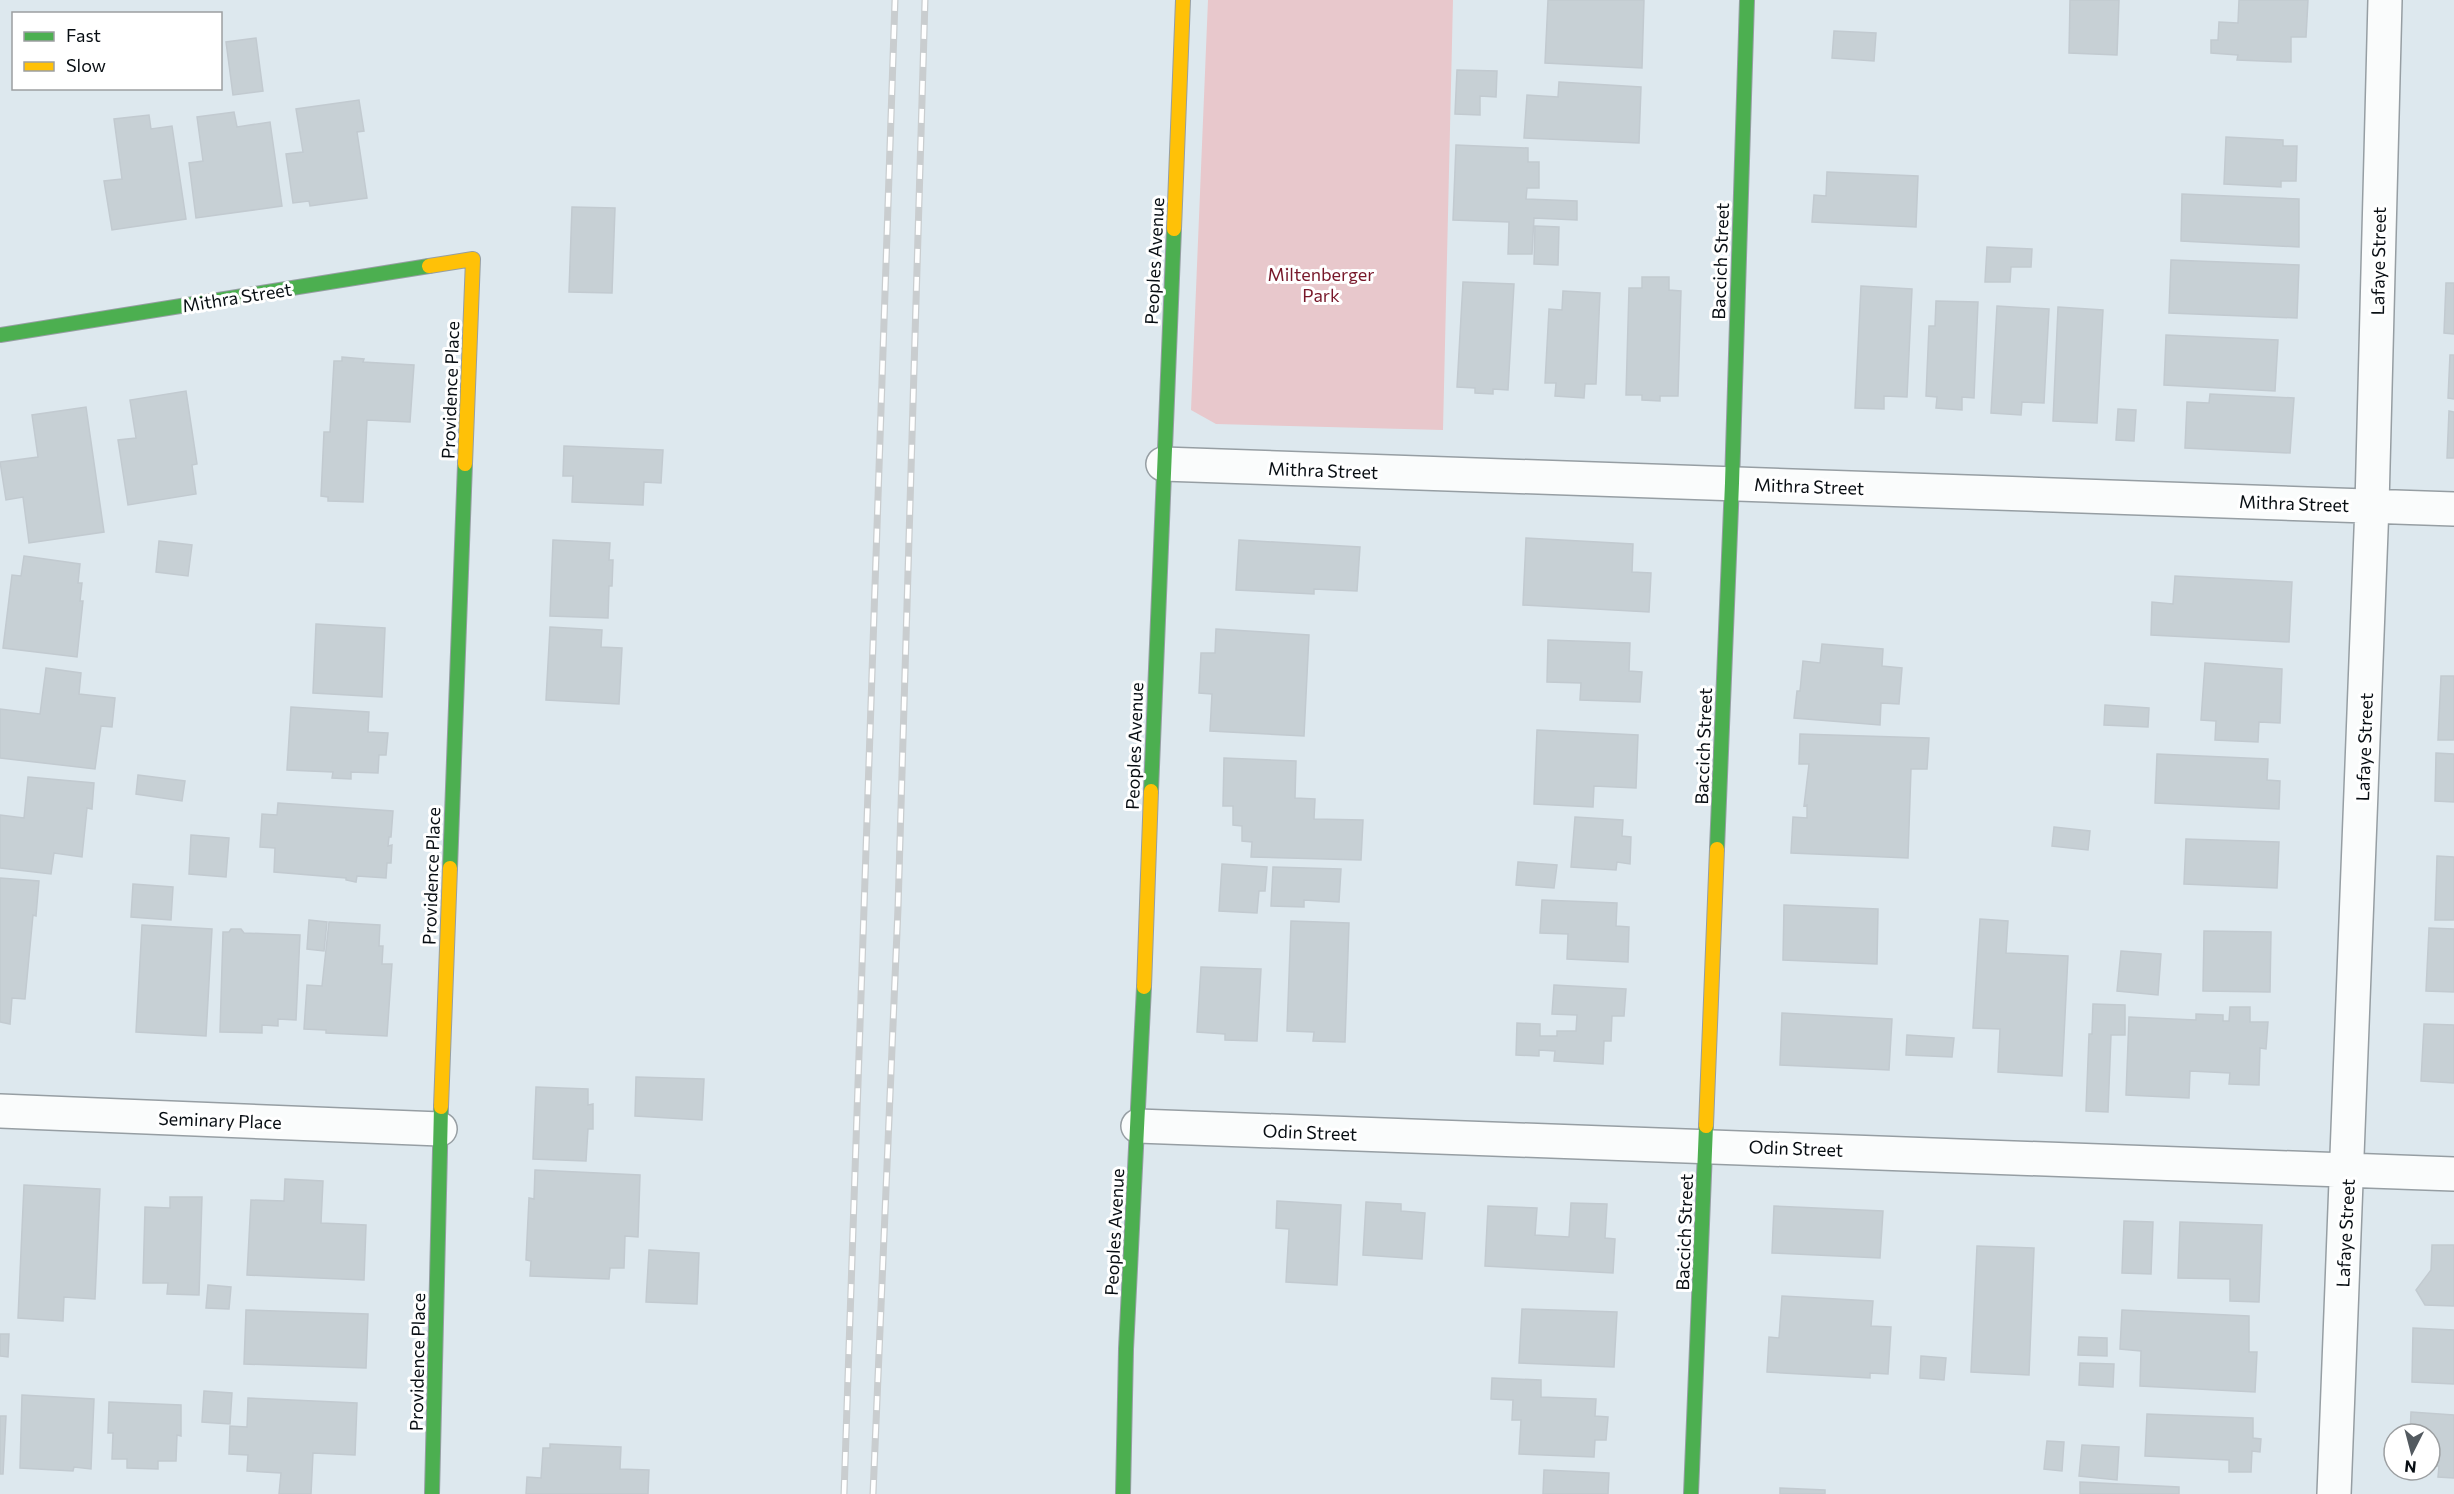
<svg xmlns="http://www.w3.org/2000/svg" width="2454" height="1494" font-family="Commissioner,sans-serif">
  <style>
    .green { fill: #e8c8cc }
    .building { fill: #c7d0d5; stroke: #c2cad0; stroke-width: 1.5 }
    .lines { fill: none; stroke-linecap: round; stroke-linejoin: round }
    .street-casing { stroke: #969ea3; stroke-width: 36 }
    .fast-casing { stroke: #969ea3; stroke-width: 16 }
    .slow-casing { stroke: #969ea3; stroke-width: 16 }
    .street { stroke: #fafcfc; stroke-width: 33 }
    .fast { stroke: #4caf50; stroke-width: 14 }
    .slow { stroke: #ffc107; stroke-width: 14 }
    .rail-casing { stroke: #c9cdcf; stroke-width: 7 }
    .rail { stroke: #fff; stroke-width: 4.5; stroke-dasharray: 14; stroke-linecap: butt }
    .labels { text-anchor: middle; dominant-baseline: central; stroke-width: 6; stroke-linejoin: round; paint-order: stroke }
    .street-label { font-size: 18px; fill: #080e13; stroke: #fff }
    .park-label { font-size: 18px; fill: #771729; stroke: #fff }
  </style>
  <rect width="100%" height="100%" fill="#dde8ee"/>
  <!-- green -->
  <path class="green" d="M1208,0H1453L1443,430L1216,424L1191,410Z"/>
  <!-- building -->
  <path class="building" d="M1548,0H1644L1642,68L1545,63Z
    M2070,0H2119L2117,55L2069,53Z
    M2239,0H2308L2306,37H2291V62L2237,60L2238,55L2211,53V40H2218L2219,22L2238,23Z
    M1834,31L1876,33L1874,61L1832,58Z
    M256,38L263,91L233,95L226,42Z
    M1457,70L1497,71L1496,97L1480,96V115L1455,114Z
    M1559,82L1641,87L1639,143L1524,138L1527,95L1558,97Z
    M359,100L364,131L357,132L367,198L310,206L309,201L293,203L286,154L303,152L296,109Z
    M234,112L237,127L270,122L282,206L196,218L189,163L203,161L197,117Z
    M149,115L151,129L172,126L186,219L112,230L104,181L122,179L114,119Z
    M2226,137L2283,140V146H2297L2296,181H2281V187L2224,184Z
    M1456,145L1528,148V162H1539V188H1527L1526,199L1577,201V220L1534,218L1532,254H1508L1509,222L1453,220Z
    M1827,172L1918,176L1916,227L1812,222L1814,195L1826,196Z
    M2182,194L2299,199V247L2181,241Z
    M572,207L615,208L612,293L569,292Z
    M1535,226L1559,227L1558,265L1534,264Z
    M1987,247L2032,249L2031,267H2011L2010,282H1985Z
    M2171,260L2299,265L2297,318L2169,313Z
    M1642,277H1669V290L1681,291L1678,396H1660V401L1642,400V395H1626L1629,288H1642Z
    M1463,282L1514,284L1508,390L1493,389V394L1475,393V388L1457,387Z
    M2446,283H2454V334L2444,333Z
    M1861,286L1912,289L1907,397L1884,396V409L1855,408Z
    M1563,291L1600,293L1596,384H1585L1584,398L1555,396L1556,383H1545L1549,309L1562,310Z
    M1936,301L1978,302L1974,398L1962,397V410L1936,408L1937,397L1926,396L1929,326H1935Z
    M1997,306L2049,309L2044,403L2022,402L2021,415L1991,413Z
    M2058,307L2103,310L2097,423L2053,421Z
    M2166,335L2278,340L2275,391L2164,385Z
    M2450,355H2454V399L2448,398Z
    M342,357L364,359L363,362L414,365L410,422L367,420L363,502L328,501V497L321,496L324,432H330L334,361H342Z
    M186,391L197,464L192,465L196,494L128,505L118,440L136,438L130,400Z
    M2210,394L2294,398L2290,453L2185,448L2187,402L2209,403Z
    M86,407L104,532L29,543L23,497L6,500L0,462L38,457L32,415Z
    M2118,409L2136,410L2134,441L2116,440Z
    M2449,411L2454,412V458H2447Z
    M564,446L663,450L661,483L644,482L643,505L572,502L573,476H563Z
    M1526,538L1633,544L1632,572L1651,573L1649,612L1523,605Z
    M553,540L610,543L609,560H613L612,586H609L608,618L550,616Z
    M1239,540L1360,547L1357,591L1314,589V594L1236,590Z
    M159,541L192,545L188,576L156,572Z
    M24,556L80,564L78,583H82L80,601H83L77,657L3,648L12,575L21,576Z
    M2175,576L2292,582L2289,642L2151,635L2152,602L2173,604Z
    M316,624L385,628L382,697L313,693Z
    M550,627L602,630L601,647L622,648L619,704L546,700Z
    M1216,629L1309,635L1304,736L1210,731L1212,694L1199,693L1201,653H1215Z
    M1548,640L1630,643L1629,671L1642,672L1640,702L1580,700L1581,683L1547,682Z
    M1822,644L1883,649L1882,666L1902,668L1899,704L1881,703L1880,725L1794,718L1797,691H1800L1803,661L1820,663Z
    M2205,663L2282,669L2280,723L2259,722L2258,742L2215,740L2216,721L2201,720Z
    M46,668L81,673L79,694L115,698L112,727L101,726L95,769L0,758V709L40,714Z
    M2441,676H2454V740H2438Z
    M2105,705L2149,708L2148,727L2104,725Z
    M291,707L369,712L368,732L388,733L386,755H379L378,773L351,772V779L332,778L333,772L287,770Z
    M1537,730L1638,735L1636,788L1594,786L1593,807L1534,804Z
    M1800,734L1929,738L1927,769H1911L1908,858L1791,853L1793,817L1807,818V805L1804,806L1809,764H1799Z
    M2436,753L2454,754V802L2435,801Z
    M2157,754L2268,759L2267,780L2280,781L2279,809L2155,803Z
    M1224,758L1296,761L1295,798L1315,799L1314,819L1363,820L1361,860L1251,857L1252,842L1242,841V826L1233,825V806H1223Z
    M138,775L185,781L182,801L136,794Z
    M28,777L94,783L92,809L87,808L82,857L54,853L51,874L0,868V815L24,818Z
    M278,803L393,811L391,837H389L388,846L392,845L391,863H387L386,878L357,876L356,882L346,880V878L274,872L275,848L260,847L262,814L277,815Z
    M1575,817L1623,820L1622,836L1631,837L1630,864L1617,862L1616,870L1571,867Z
    M2054,827L2090,831L2088,850L2052,846Z
    M191,835L229,838L226,877L189,874Z
    M2186,839L2279,842L2277,888L2184,884Z
    M2437,856L2454,857V920H2435Z
    M1518,862L1557,865L1554,888L1516,885Z
    M1222,864L1267,867L1265,891H1259L1257,913L1219,911Z
    M1273,867L1341,869L1339,902L1304,900V907L1271,906Z
    M0,878L39,881L36,916L33,915L25,999L12,998L10,1024L0,1022Z
    M133,884L173,887L171,920L131,917Z
    M1542,900L1617,903L1616,926L1629,927L1628,962L1567,959L1568,934L1540,933Z
    M1784,905L1878,909L1877,964L1783,960Z
    M1980,919L2008,921L2006,953L2068,956L2062,1076L1998,1072L2000,1029L1973,1028Z
    M309,920L327,922L324,951L307,949Z
    M1291,921L1349,923L1345,1042L1313,1041L1314,1032L1287,1031Z
    M329,922L380,925L379,946H383L382,964H392L387,1036L326,1033V1030L304,1029L307,985L322,986Z
    M142,925L212,929L206,1036L136,1032Z
    M2429,928L2454,929V992L2426,991Z
    M231,929H241L244,933L300,935L296,1020L278,1019V1026L262,1025V1033L220,1032L223,932H229Z
    M2204,931L2271,932L2270,992L2203,991Z
    M2121,951L2161,954L2158,995L2117,991Z
    M1201,967L1261,969L1257,1041L1225,1040V1034L1197,1032Z
    M1554,985L1626,989L1624,1016H1612L1611,1041H1604L1603,1064L1554,1061L1555,1051L1539,1050V1056L1516,1055L1517,1023L1540,1024V1036H1557V1031H1576L1577,1015L1552,1014Z
    M2093,1004L2125,1005V1035H2111L2108,1112L2086,1111L2089,1034H2092Z
    M2230,1007H2250V1022H2268L2266,1049L2260,1048L2259,1085L2229,1084L2230,1073L2190,1071L2189,1098L2126,1095L2129,1017L2196,1020V1014L2223,1015V1021H2229Z
    M1782,1013L1892,1019L1889,1070L1780,1065Z
    M2424,1024L2454,1025V1083L2421,1081Z
    M1907,1035L1954,1038L1952,1057L1906,1055Z
    M636,1077L704,1079L702,1120L635,1116Z
    M536,1087L588,1089V1105L593,1104V1129H588L586,1161L533,1159Z
    M535,1170L640,1175L638,1237L625,1236L624,1268H610L609,1279L530,1276L531,1261L526,1260L529,1198L534,1199Z
    M285,1179L323,1181L321,1223L366,1225L364,1280L247,1275L251,1200L284,1201Z
    M24,1185L100,1189L95,1299L64,1297L63,1321L18,1318Z
    M170,1197H202L199,1295L167,1294L168,1283H143L145,1207L170,1208Z
    M1277,1201L1341,1205L1337,1285L1286,1282L1289,1229L1276,1228Z
    M1366,1202L1401,1204V1211L1425,1213L1422,1259L1363,1255Z
    M1571,1203L1607,1204L1605,1238L1615,1239L1613,1273L1485,1266L1488,1206L1537,1208L1535,1235L1569,1237Z
    M1774,1206L1883,1211L1880,1258L1772,1253Z
    M2124,1221L2153,1222L2151,1274L2122,1273Z
    M2180,1222L2262,1225L2259,1302L2230,1301V1279L2178,1278Z
    M2432,1245H2454V1306L2425,1305L2416,1290L2431,1270Z
    M1977,1246L2034,1248L2029,1375L1971,1372Z
    M649,1250L699,1253L697,1304L646,1302Z
    M208,1285L231,1287L229,1309L206,1308Z
    M1782,1296L1873,1301L1871,1326L1891,1327L1888,1374L1870,1373V1378L1767,1372L1769,1337L1779,1338Z
    M1522,1309L1617,1312L1614,1367L1519,1363Z
    M246,1310L368,1314L366,1368L244,1364Z
    M2122,1310L2249,1316V1352H2257L2255,1392L2140,1386L2141,1351L2120,1349Z
    M2413,1328L2454,1330V1384L2412,1382Z
    M0,1334H9L8,1357L0,1356Z
    M2079,1337L2107,1338V1356L2078,1355Z
    M1921,1356L1946,1358L1944,1380L1920,1378Z
    M2080,1363L2114,1364L2113,1387L2079,1385Z
    M1492,1378L1541,1380V1397L1596,1399L1595,1416L1608,1417L1606,1440H1595L1594,1457L1519,1454L1521,1420H1512L1513,1400L1491,1399Z
    M204,1391L232,1393L230,1424L202,1422Z
    M22,1395L94,1399L91,1469L74,1467L73,1471L20,1468Z
    M248,1398L357,1403L355,1455L313,1453L311,1494H279L281,1473L247,1471L248,1455L229,1454L230,1426L247,1427Z
    M109,1402L181,1405V1436L177,1435L176,1461H158V1469L127,1468V1459H112L113,1433H108Z
    M2411,1412L2454,1415V1478L2438,1477L2439,1466H2430V1434H2410Z
    M2147,1414L2253,1418V1438L2261,1439L2260,1452L2252,1451L2251,1472H2229V1460L2145,1456Z
    M0,1416H6L3,1474H0Z
    M2047,1441L2064,1442L2062,1471L2044,1469Z
    M550,1444L621,1447L620,1469L649,1470L648,1494H526L527,1477L541,1478L543,1448H550Z
    M2082,1445L2119,1447L2117,1480L2079,1476Z
    M1544,1470L1609,1473L1608,1494H1543Z
    M2080,1482L2179,1487V1494H2080Z
    M1780,1488L1825,1490V1494H1780Z"/>
  <g class="lines">
    <defs>
      <path id="street" d="M1163,464L2454,509
        M0,1111L440,1129
        M1138,1126L2454,1174
        M2334,1494L2372,505L2385,0"/>
      <path id="fast" d="M0,335L429,266
        M1151,791L1174,229
        M1717,849L1732,483L1747,0
        M450,868L465,464
        M432,1494L441,1107
        M1123,1494L1126,1349L1144,987
        M1691,1494L1706,1126"/>
      <path id="slow" d="M1174,229L1183,0
        M429,266L473,259L465,464
        M1144,987L1151,791
        M441,1107L450,868
        M1706,1126L1717,849"/>
    </defs>
    <!-- street casing -->
    <use href="#street" class="street-casing"/>
    <!-- fast casing -->
    <use href="#fast" class="fast-casing"/>
    <!-- slow casing -->
    <use href="#slow" class="slow-casing"/>
    <!-- street -->
    <use href="#street" class="street"/>
    <!-- fast -->
    <use href="#fast" class="fast"/>
    <!-- slow -->
    <use href="#slow" class="slow"/>
    <defs>
      <path id="rail" d="M844,1494L895,0
        M873,1494L898,908L925,0"/>
    </defs>
    <!-- rail casing -->
    <use href="#rail" class="rail-casing"/>
    <!-- rail -->
    <use href="#rail" class="rail"/>
  </g>
  <g class="labels">
    <!-- street labels -->
    <g class="street-label">
      <text transform="translate(1154 261) rotate(-87)">Peoples Avenue</text>
      <text transform="translate(1720 261) rotate(-88)">Baccich Street</text>
      <text transform="translate(2378 261) rotate(-89)">Lafaye Street</text>
      <text transform="translate(237 297) rotate(-9)">Mithra Street</text>
      <text transform="translate(450 390) rotate(-88)">Providence Place</text>
      <text transform="translate(1323 470) rotate(2)">Mithra Street</text>
      <text transform="translate(1809 486) rotate(2)">Mithra Street</text>
      <text transform="translate(2294 503) rotate(2)">Mithra Street</text>
      <text transform="translate(1134 746) rotate(-88)">Peoples Avenue</text>
      <text transform="translate(1703 746) rotate(-88)">Baccich Street</text>
      <text transform="translate(2364 747) rotate(-88)">Lafaye Street</text>
      <text transform="translate(431 876) rotate(-88)">Providence Place</text>
      <text transform="translate(220 1120) rotate(2)">Seminary Place</text>
      <text transform="translate(1310 1132) rotate(2)">Odin Street</text>
      <text transform="translate(1796 1148) rotate(2)">Odin Street</text>
      <text transform="translate(1114 1232) rotate(-87)">Peoples Avenue</text>
      <text transform="translate(1684 1232) rotate(-88)">Baccich Street</text>
      <text transform="translate(2345 1233) rotate(-87)">Lafaye Street</text>
      <text transform="translate(417 1362) rotate(-89)">Providence Place</text>
    </g>
    <!-- park labels -->
    <g class="park-label">
      <text x="1321" y="274">Miltenberger<tspan x="1321" dy="21">Park</tspan></text>
    </g>
  </g>
  <!-- legend -->
  <rect x="12" y="12" width="210" height="78" fill="#ffffff" stroke="#9c9fa1" stroke-width="1.5"/>
  <rect x="24" y="32" width="30" height="9" fill="#4caf50" stroke="#9c9fa1" stroke-width="1.5"/>
  <text x="66" y="42" font-size="18" fill="#080e13">Fast</text>
  <rect x="24" y="62" width="30" height="9" fill="#ffc107" stroke="#9c9fa1" stroke-width="1.5"/>
  <text x="66" y="72" font-size="18" fill="#080e13">Slow</text>
  <!-- north arrow -->
  <g transform="translate(2412 1452) rotate(186)"><circle r="28" fill="#ffffff" stroke="#9c9fa1" stroke-width="1.5"/>
  <path d="M0-4.5L10 22L0 15L-10 22Z" fill="#535a60"/>
  <text y="-9" font-size="16" font-weight="bold" text-anchor="middle" fill="#080e13">N</text>
  </g>
</svg>
